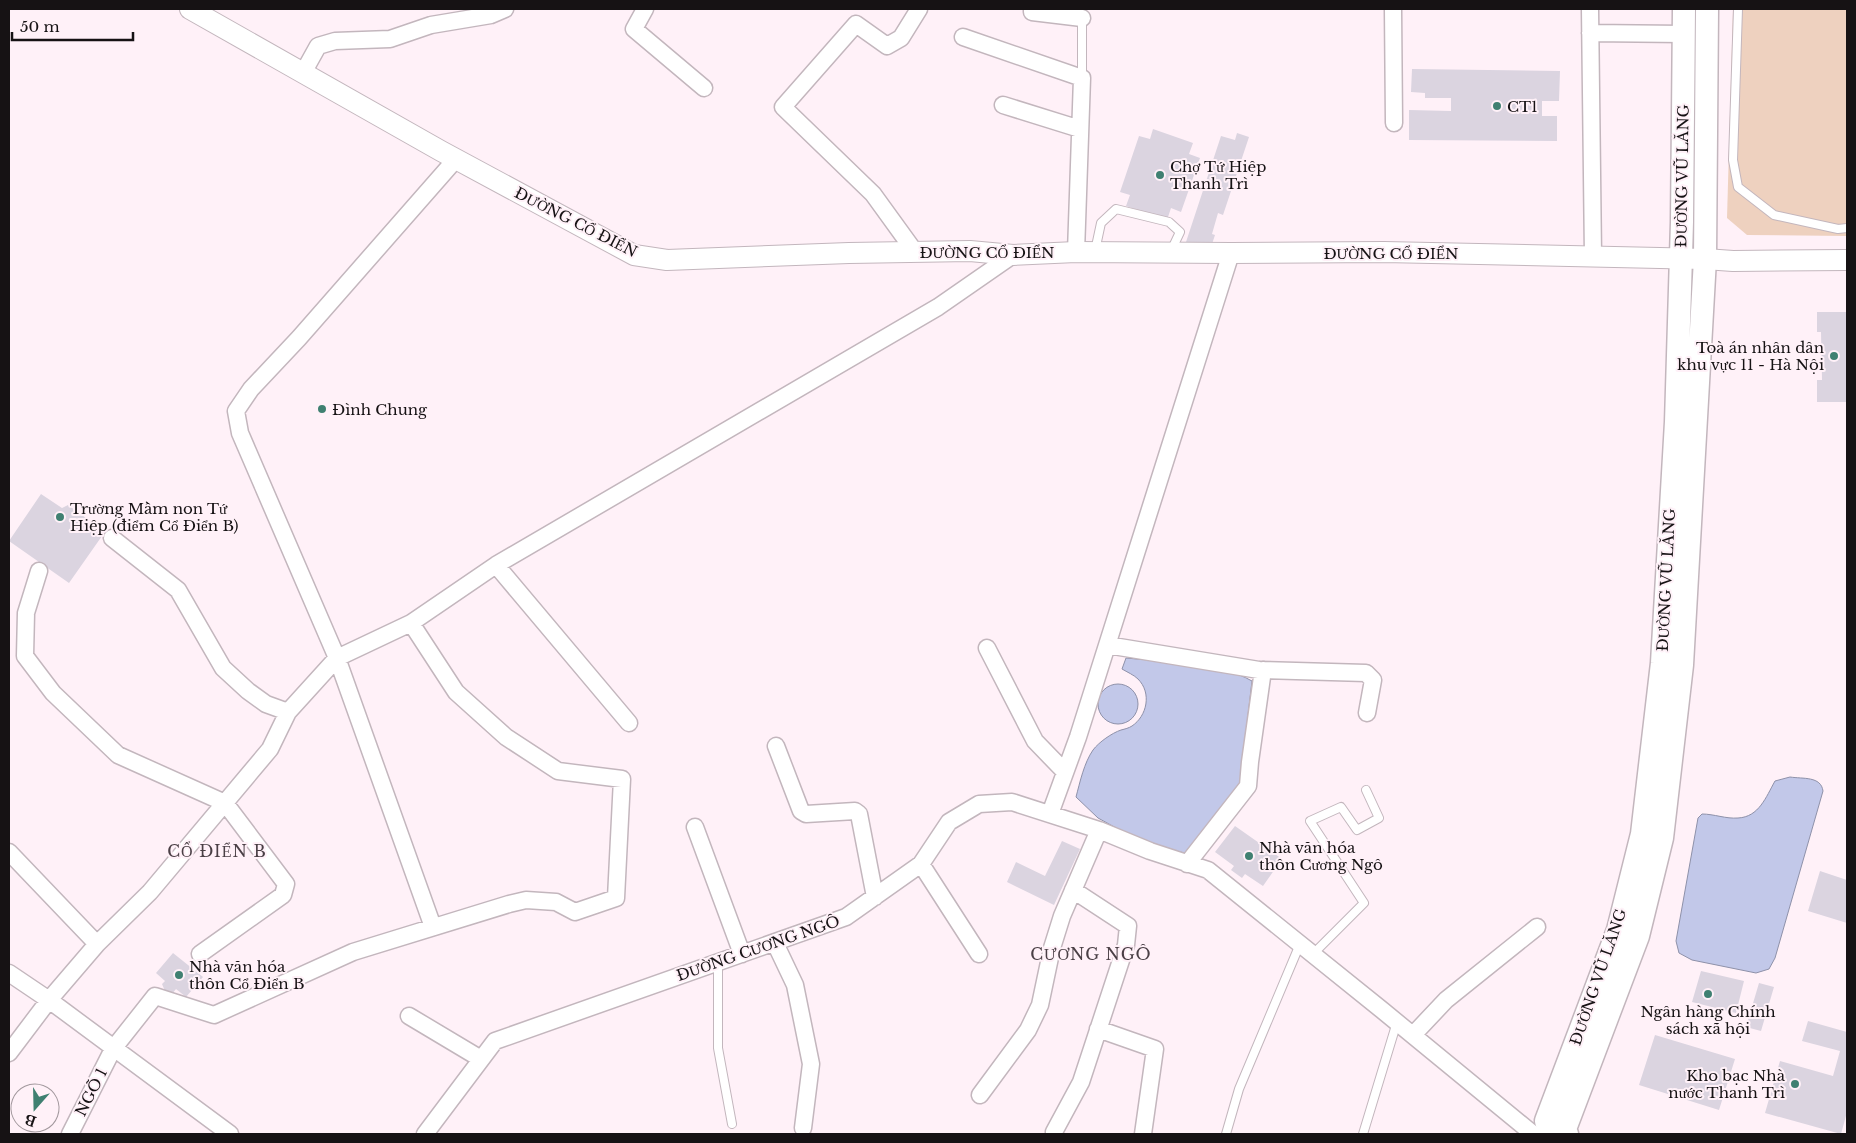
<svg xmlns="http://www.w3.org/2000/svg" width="1856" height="1143" font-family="'Libre Baskerville',serif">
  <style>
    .green { fill: #eed1bf }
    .water { fill: #c2c8e9; stroke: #8e91a9 }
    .building { fill: #dbd4e0 }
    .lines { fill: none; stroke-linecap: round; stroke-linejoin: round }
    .service-casing { stroke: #c3b6bd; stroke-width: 10 }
    .minor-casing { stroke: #c3b6bd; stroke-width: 19 }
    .tertiary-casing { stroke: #c3b6bd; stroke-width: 22 }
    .secondary-casing { stroke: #c3b6bd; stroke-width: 25 }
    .service { stroke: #fff; stroke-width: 8 }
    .minor { stroke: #fff; stroke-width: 16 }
    .tertiary { stroke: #fff; stroke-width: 20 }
    .secondary { stroke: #fff; stroke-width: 22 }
    .poi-dot { fill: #3f8071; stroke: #fff1f8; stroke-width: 2 }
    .labels { text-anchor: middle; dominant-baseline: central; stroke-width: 4; stroke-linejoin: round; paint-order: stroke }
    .poi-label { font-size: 15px; fill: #161214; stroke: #fff1f8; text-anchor: start }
    .street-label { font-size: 15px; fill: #161214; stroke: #fff1f8 }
    .neighbourhood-label { font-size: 16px; letter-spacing: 1px; fill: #4a3f45; stroke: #fff1f8 }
  </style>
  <rect width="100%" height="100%" fill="#fff1f8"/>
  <!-- green -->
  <path class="green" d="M1733,9H1847V236L1747,235L1727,218Z"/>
  <!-- water -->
  <path class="water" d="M1126,658C1165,662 1219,662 1252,681L1239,793L1195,849L1185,853L1170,850L1129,835L1098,818L1076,797C1080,782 1084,763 1093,750C1099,742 1112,733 1121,730C1125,729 1129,728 1132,726C1147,716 1152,693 1138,679C1134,675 1127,672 1122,669Z
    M1098 704a20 20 0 1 1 40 0a20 20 0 1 1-40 0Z
    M1790,777C1803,779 1821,776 1823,791L1775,958L1769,969L1756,973L1692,960L1679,953L1676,941L1698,818L1702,814C1714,814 1726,819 1738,818C1759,817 1766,797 1775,781Z"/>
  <!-- building -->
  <path class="building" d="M1412,69L1560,71L1559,101H1542V116H1557V141L1409,140V110L1451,111V98H1425V93L1411,92Z
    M1153,129L1193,143L1189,154L1200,158L1181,212L1171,208L1167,220L1126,206L1130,195L1120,192L1139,136L1150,139Z
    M1237,133L1249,137L1223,215L1218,213L1212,234L1215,235L1210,250L1186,242L1221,136L1235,140Z
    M1817,312H1847V402H1817V380H1822L1821,332H1817Z
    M41,494L62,508L68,505L86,518L83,523L102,536L69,583L9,541Z
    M1235,826L1282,859L1263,886L1245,874L1242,878L1231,870L1234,866L1215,852Z
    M1062,841L1080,849L1054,905L1007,882L1016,862L1045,876Z
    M1820,871L1847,880V923L1808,911Z
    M173,953L203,977L186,997L176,989L172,994L165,991L162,984L165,981L156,973Z
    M1701,971L1744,981L1736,1013L1692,1002Z
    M1759,983L1774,987L1761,1031L1746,1027Z
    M1808,1021L1847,1032V1112L1841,1134L1765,1113L1780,1061L1833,1076L1840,1051L1802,1041Z
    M1655,1035L1735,1059L1719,1110L1639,1085Z"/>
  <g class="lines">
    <defs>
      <path id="service" d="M1738,9L1733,160L1738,187L1774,215L1838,229L1847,228
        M1082,78V18
        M1095,251L1101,223L1116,209L1169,222L1180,232L1171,251
        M1313,954L1364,903L1310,821L1341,807L1357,830L1379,818L1366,790
        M718,962V1048L732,1124
        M1226,1134L1239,1089L1300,944
        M1363,1134L1397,1022"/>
      <path id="minor" d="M645,9L634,29L704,88
        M1032,9V12L1082,18
        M1393,9L1394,123
        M1590,9L1593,256
        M1590,33L1684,34
        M963,37L1082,78L1076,252
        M303,73L318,46L335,41L390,39L431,25L491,15L505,9
        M1003,105L1080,129
        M915,252L873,194L783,107L856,24L887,46L901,38L919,9
        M112,538L178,590L223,668L248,691L266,704L288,712
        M496,565L629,723
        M39,571L26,613L25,656L53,693L118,755L225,803L286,884L283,895L200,954
        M1107,645L1259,670L1366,673L1373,680L1367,713
        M987,648L1035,741L1065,772
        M776,746L801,811L806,814L855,811L859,814L875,897
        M1050,814L1078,737L1231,253
        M695,827L742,954
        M9,852L97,944
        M921,864L979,954
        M1187,864L1248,786L1250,762L1263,670
        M433,927L337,658L240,433L236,411L251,389L299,338L456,159
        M775,943L795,985L811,1064L803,1128
        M9,973L49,1000L230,1134
        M409,1016L481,1059
        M1098,1029L1155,1049L1143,1134
        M1413,1035L1446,1000L1537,927
        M9,1053L49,1000L97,944L150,892L270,749L288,712L337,658L411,623L496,565L938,307L1013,255
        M980,1095L1028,1030L1040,1005L1052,948L1062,916L1099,830
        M1054,1132L1081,1082L1126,945L1128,926L1073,890
        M70,1134L113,1049L155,996L214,1015L353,952L509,904L526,900L556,902L575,912L616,898L622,779L558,771L506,737L456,692L411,623
        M425,1134L495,1041L846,917L921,864L949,822L979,804L1012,802L1099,830L1150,851L1208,870L1382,1010L1533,1134"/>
      <path id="tertiary" d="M190,9L441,151L634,255L667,260L849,253L970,251L1013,255L1076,252L1231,253L1384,252L1705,259L1733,261L1847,260"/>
      <path id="secondary" d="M1550,1134L1546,1121L1618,930L1642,834L1662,663L1676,422L1682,222L1684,9
        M1567,1134L1565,1129L1638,936L1662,838L1682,665L1705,259L1707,9"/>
    </defs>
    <!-- service casing -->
    <use href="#service" class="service-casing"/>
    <!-- minor casing -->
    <use href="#minor" class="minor-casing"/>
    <!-- tertiary casing -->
    <use href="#tertiary" class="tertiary-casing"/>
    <!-- secondary casing -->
    <use href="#secondary" class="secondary-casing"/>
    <!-- service -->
    <use href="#service" class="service"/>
    <!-- minor -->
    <use href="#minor" class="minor"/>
    <!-- tertiary -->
    <use href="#tertiary" class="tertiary"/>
    <!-- secondary -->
    <use href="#secondary" class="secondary"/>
  </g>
  <!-- markers -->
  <g class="poi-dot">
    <circle cx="1497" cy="106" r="5"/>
    <circle cx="1160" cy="175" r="5"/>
    <circle cx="1834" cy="356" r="5"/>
    <circle cx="322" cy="409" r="5"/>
    <circle cx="60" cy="517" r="5"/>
    <circle cx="1249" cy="856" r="5"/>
    <circle cx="179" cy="975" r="5"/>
    <circle cx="1708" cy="994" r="5"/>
    <circle cx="1795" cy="1084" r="5"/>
  </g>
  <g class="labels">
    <!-- poi labels -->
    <g class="poi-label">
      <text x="1507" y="106">CT1</text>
      <text x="1170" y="166">Chợ Tứ Hiệp<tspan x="1170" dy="17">Thanh Trì</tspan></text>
      <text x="1824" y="347" text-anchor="end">Toà án nhân dân<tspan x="1824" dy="17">khu vực 11 - Hà Nội</tspan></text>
      <text x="332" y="409">Đình Chung</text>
      <text x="70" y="508">Trường Mầm non Tứ<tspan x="70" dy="17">Hiệp (điểm Cổ Điển B)</tspan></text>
      <text x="1259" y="847">Nhà văn hóa<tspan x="1259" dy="17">thôn Cương Ngô</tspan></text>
      <text x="189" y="966">Nhà văn hóa<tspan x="189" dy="17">thôn Cổ Điển B</tspan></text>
      <text x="1708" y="1011" text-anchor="middle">Ngân hàng Chính<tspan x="1708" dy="17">sách xã hội</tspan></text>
      <text x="1785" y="1075" text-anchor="end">Kho bạc Nhà<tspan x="1785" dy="17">nước Thanh Trì</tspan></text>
    </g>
    <!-- street labels -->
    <g class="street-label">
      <text transform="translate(1682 176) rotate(-89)">ĐƯỜNG VŨ LĂNG</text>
      <text transform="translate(576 222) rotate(27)">ĐƯỜNG CỔ ĐIỂN</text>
      <text x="987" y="252">ĐƯỜNG CỔ ĐIỂN</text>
      <text x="1391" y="253">ĐƯỜNG CỔ ĐIỂN</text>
      <text transform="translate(1666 580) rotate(-87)">ĐƯỜNG VŨ LĂNG</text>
      <text transform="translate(758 948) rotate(-19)">ĐƯỜNG CƯƠNG NGÔ</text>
      <text transform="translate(1598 977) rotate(-71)">ĐƯỜNG VŨ LĂNG</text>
      <text transform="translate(91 1092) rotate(-63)">NGÕ 1</text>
    </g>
    <!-- neighbourhood labels -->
    <g class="neighbourhood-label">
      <text x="217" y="851">CỔ ĐIỂN B</text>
      <text x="1091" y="954">CƯƠNG NGÔ</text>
    </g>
  </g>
  <!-- border -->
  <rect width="1856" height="1143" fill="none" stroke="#161214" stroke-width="20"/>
  <!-- north arrow -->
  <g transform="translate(35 1108) rotate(200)"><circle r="24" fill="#fff1f8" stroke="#a2989d"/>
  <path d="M0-4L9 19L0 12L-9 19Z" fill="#3f8071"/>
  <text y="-8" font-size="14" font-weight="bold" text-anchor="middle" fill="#161214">B</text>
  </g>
  <!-- scale -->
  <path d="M12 32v8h121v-8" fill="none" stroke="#161214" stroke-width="2.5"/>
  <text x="20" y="32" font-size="15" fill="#161214" stroke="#fff1f8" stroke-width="4" paint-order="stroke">50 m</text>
</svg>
